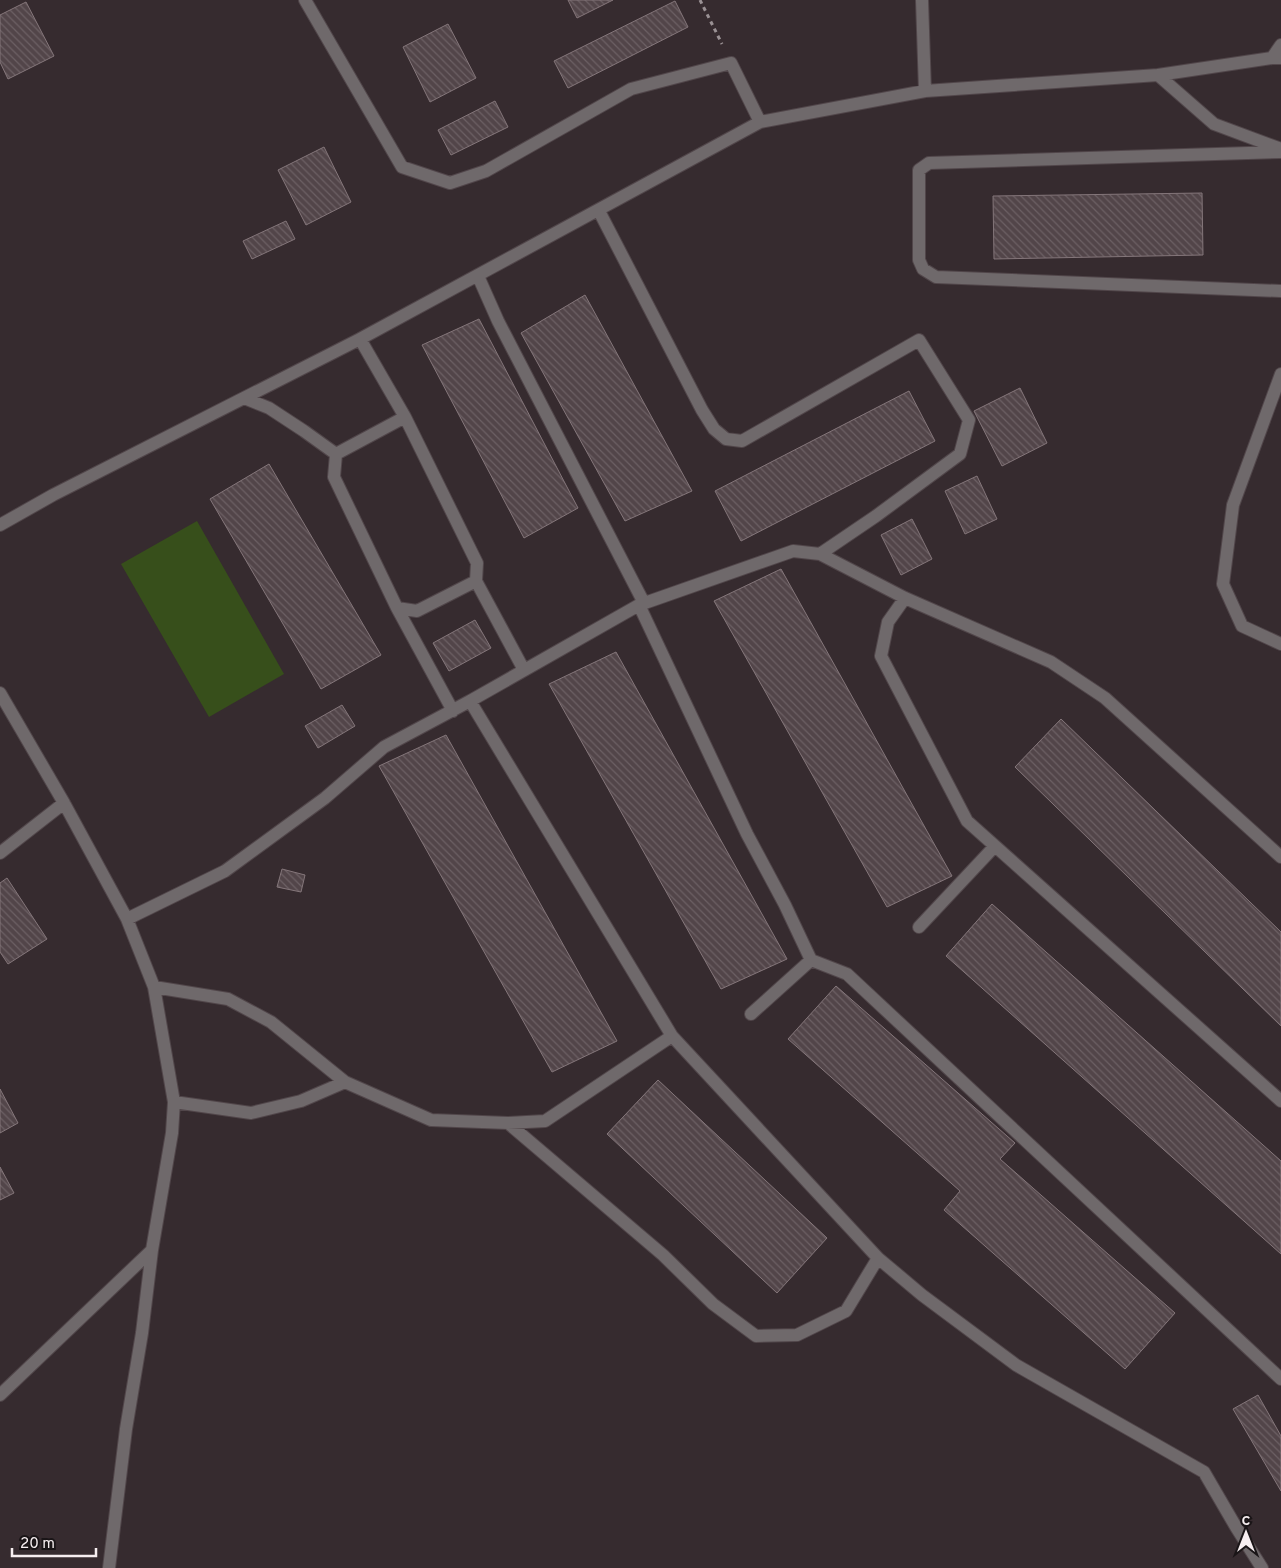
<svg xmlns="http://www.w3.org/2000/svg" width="1281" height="1568" font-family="Overpass,sans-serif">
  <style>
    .pitch { fill: #374f1b }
    .building { fill: url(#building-back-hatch); stroke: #84767a }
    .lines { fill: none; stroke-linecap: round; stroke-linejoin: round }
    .minor-casing { stroke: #51464a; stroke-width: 14 }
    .path { stroke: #9a9194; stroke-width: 3; stroke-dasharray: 4 4; stroke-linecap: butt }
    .minor { stroke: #6f696b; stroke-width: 12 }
  </style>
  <defs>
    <pattern id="building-back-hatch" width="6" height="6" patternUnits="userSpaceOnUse" patternTransform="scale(1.25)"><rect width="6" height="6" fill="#524549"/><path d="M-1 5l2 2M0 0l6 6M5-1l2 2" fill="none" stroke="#6c6064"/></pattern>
  </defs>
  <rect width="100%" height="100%" fill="#362b2f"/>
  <!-- pitch -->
  <path class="pitch" d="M197,521L284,674L209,717L121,564Z"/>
  <!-- building -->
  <path class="building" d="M568,0H613L577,18Z
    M675,1L688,27L568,88L554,61Z
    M26,2L54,56L8,79L0,62V15Z
    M448,24L476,78L430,102L403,47Z
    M495,101L508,127L451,155L438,130Z
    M324,147L351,202L306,225L278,170Z
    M1202,193L1203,255L994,259L993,196Z
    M286,221L295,239L252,259L243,241Z
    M585,295L692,491L625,521L521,333Z
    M479,319L578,508L524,538L422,345Z
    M1020,388L1047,443L1002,466L974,411Z
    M909,391L935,441L741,541L715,491Z
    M269,464L381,655L321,689L210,499Z
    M977,476L997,519L965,534L945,491Z
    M912,519L932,559L901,575L881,535Z
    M781,569L952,876L887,907L714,601Z
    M475,620L491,648L449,671L433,643Z
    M616,652L787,959L721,989L549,684Z
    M342,705L355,726L318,748L305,726Z
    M1061,719L1281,932V1026L1015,767Z
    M446,735L617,1041L552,1072L379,766Z
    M282,869L305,875L301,892L277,887Z
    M7,878L47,939L8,964L0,952V883Z
    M992,904L1281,1161V1254L946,956Z
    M836,986L1015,1143L1000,1159L1175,1313L1125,1369L944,1210L960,1191L788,1039Z
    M658,1080L827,1238L777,1293L607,1134Z
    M0,1089L18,1123L0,1133Z
    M0,1167L14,1193L0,1200Z
    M1258,1395L1281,1436V1491L1233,1409Z"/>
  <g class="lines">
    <defs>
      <path id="minor" d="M305,0L402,167L450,183L486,171L631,89L731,63L760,122
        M922,0L925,91
        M1272,58L1281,45
        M1158,75L1272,58H1281
        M1281,152L929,163L919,170V260L923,269L936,277L1281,291
        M599,211L702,410L714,429L726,439L742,441L919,340L969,420L960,454L876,516L820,554
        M478,276L498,321L644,603
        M360,339L405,417L477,563L476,581L417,611L397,608L334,477L336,454L405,417
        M1281,374L1233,505L1223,584L1242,626L1281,644
        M244,398L269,408L304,431L336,454
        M0,525L53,495L360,339L760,122L925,91L1158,75L1214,124L1281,149
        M476,581L524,670
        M905,598L888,622L881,656L967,821L1281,1101
        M639,605L747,834L785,905L811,960L847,974L1281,1379
        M397,608L453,711
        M0,693L64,803L127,919L154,987L174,1102L172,1133L152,1250L142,1333L126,1429L109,1568
        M470,701L672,1036L878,1258L846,1311L797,1335L756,1336L713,1304L663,1255L508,1123
        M0,853L64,803
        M127,919L225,871L325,798L384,747L470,701L639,605L793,551L820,554L905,598L1051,662L1105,698L1281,857
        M919,927L995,846
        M154,987L228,999L271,1022L345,1082
        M751,1014L811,960
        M174,1102L251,1113L301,1101L345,1082L431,1120L508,1123L545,1121L672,1036
        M878,1258L922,1295L1016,1365L1204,1472L1236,1527L1262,1568
        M0,1395L152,1250"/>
    </defs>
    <!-- minor casing -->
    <use href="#minor" class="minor-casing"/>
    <!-- path -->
    <path class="path" d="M700,0L722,44"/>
    <!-- minor -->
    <use href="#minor" class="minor"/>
  </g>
  <!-- north arrow -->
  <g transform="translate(1246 1533)" stroke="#1a1517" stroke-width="4" paint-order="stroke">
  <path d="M0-4L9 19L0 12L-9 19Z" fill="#f6eef0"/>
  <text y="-8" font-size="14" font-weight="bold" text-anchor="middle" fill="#f6eef0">С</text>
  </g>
  <!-- scale -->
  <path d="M12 1548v8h84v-8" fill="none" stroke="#f6eef0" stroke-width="2.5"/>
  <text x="20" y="1548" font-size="15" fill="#f6eef0" stroke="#1a1517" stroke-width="4" paint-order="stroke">20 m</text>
</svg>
